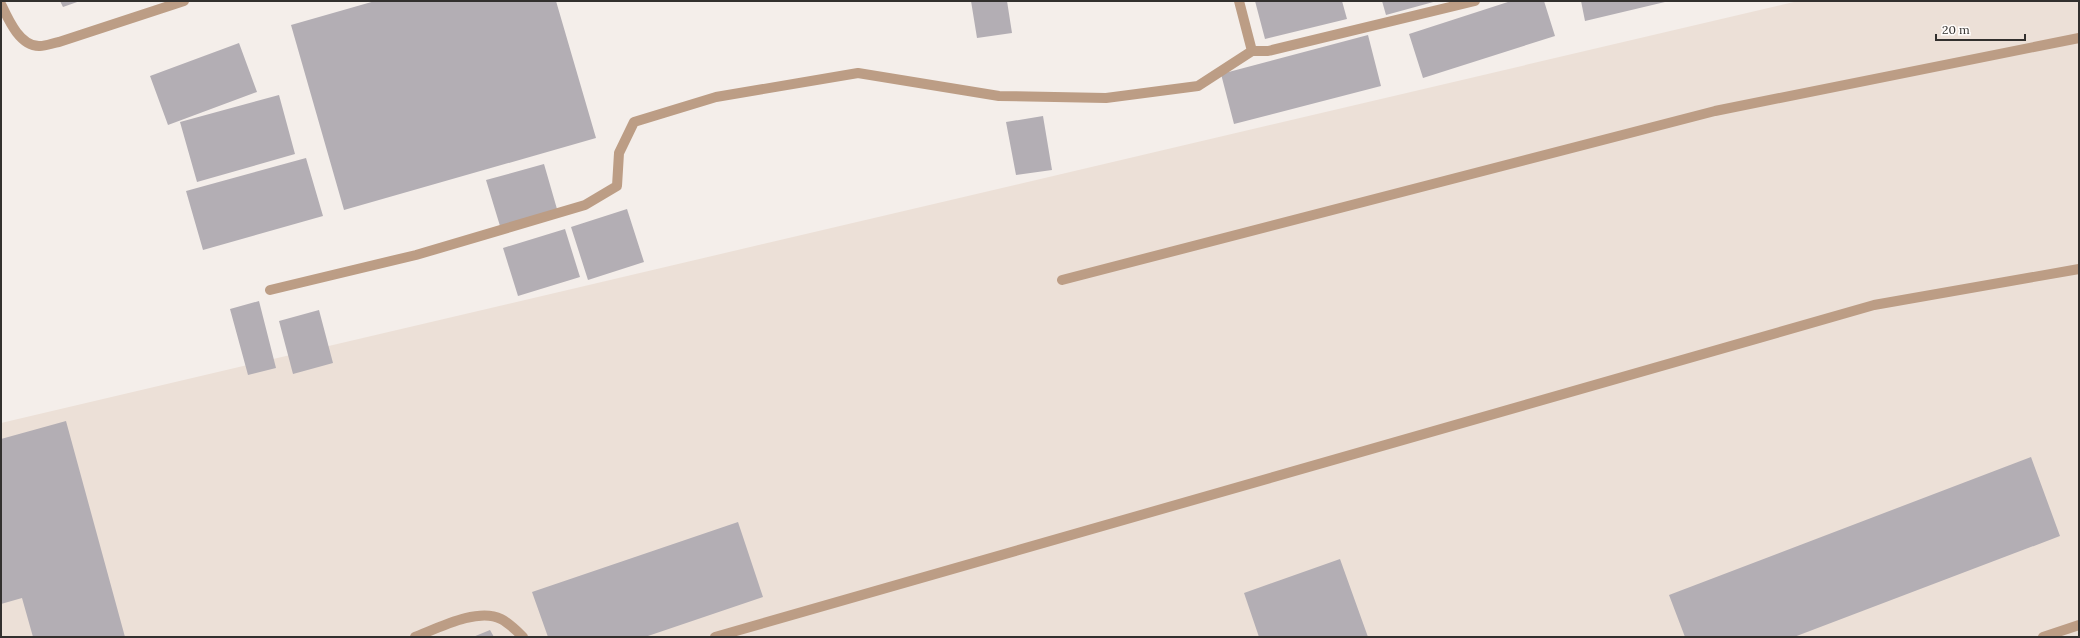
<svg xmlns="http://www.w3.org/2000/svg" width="2080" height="638" font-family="Lora,serif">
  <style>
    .built { fill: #ece0d7 }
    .building { fill: #b3aeb4 }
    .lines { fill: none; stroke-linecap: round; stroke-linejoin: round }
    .minor { stroke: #bc9d85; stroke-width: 10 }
  </style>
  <rect width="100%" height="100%" fill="#f4eeea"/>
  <!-- built -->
  <path class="built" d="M1798,1H2079V637H1V423Z"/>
  <!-- building -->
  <path class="building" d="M60,1H80L63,7Z
    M375,1H556L596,138L344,210L291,25Z
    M971,1H1007L1012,33L977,38Z
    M1255,1H1342L1347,19L1265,39Z
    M1382,1H1437L1386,15Z
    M1511,1H1544L1555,36L1423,78L1409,34Z
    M1581,1H1665V2L1585,21Z
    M1368,35L1381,86L1234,124L1221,74Z
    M239,43L257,92L168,125L150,76Z
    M279,95L295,154L197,182L180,122Z
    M1043,116L1052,170L1016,175L1006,122Z
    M306,158L323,216L203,250L186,191Z
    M544,164L557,209L500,226L486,180Z
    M627,209L644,262L588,280L571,227Z
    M565,229L580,277L518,296L503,248Z
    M259,301L276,368L248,375L230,309Z
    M319,310L333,363L293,374L279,321Z
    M66,421L125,637H33L22,598L1,604V439Z
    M2031,457L2060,536L1794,637H1685L1669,595Z
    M738,522L763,597L645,637H548L532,592Z
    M1340,559L1368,637H1259L1244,593Z
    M490,630L494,637H473Z"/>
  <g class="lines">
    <!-- minor -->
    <path class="minor" d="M1,4C8,19 20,47 40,46C46,46 53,43 59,42L184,1
      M1252,51H1268L1475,1
      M1062,280L1715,111L2079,38
      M270,290L416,255L585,205L617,186L619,153L634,122L716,97L858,73L999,96L1106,98L1198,86L1252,51L1239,1
      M415,637C438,628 478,607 501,619C509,623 517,631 523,637
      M715,637L1874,305L2079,269
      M2043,637L2079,625"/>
  </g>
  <!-- border -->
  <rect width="2080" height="638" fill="none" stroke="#32302e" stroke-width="4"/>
  <!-- scale -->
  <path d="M1936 34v6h89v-6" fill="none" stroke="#32302e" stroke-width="2"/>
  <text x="1942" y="34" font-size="12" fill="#32302e" stroke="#fffcfa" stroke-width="3" paint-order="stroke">20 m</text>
</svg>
